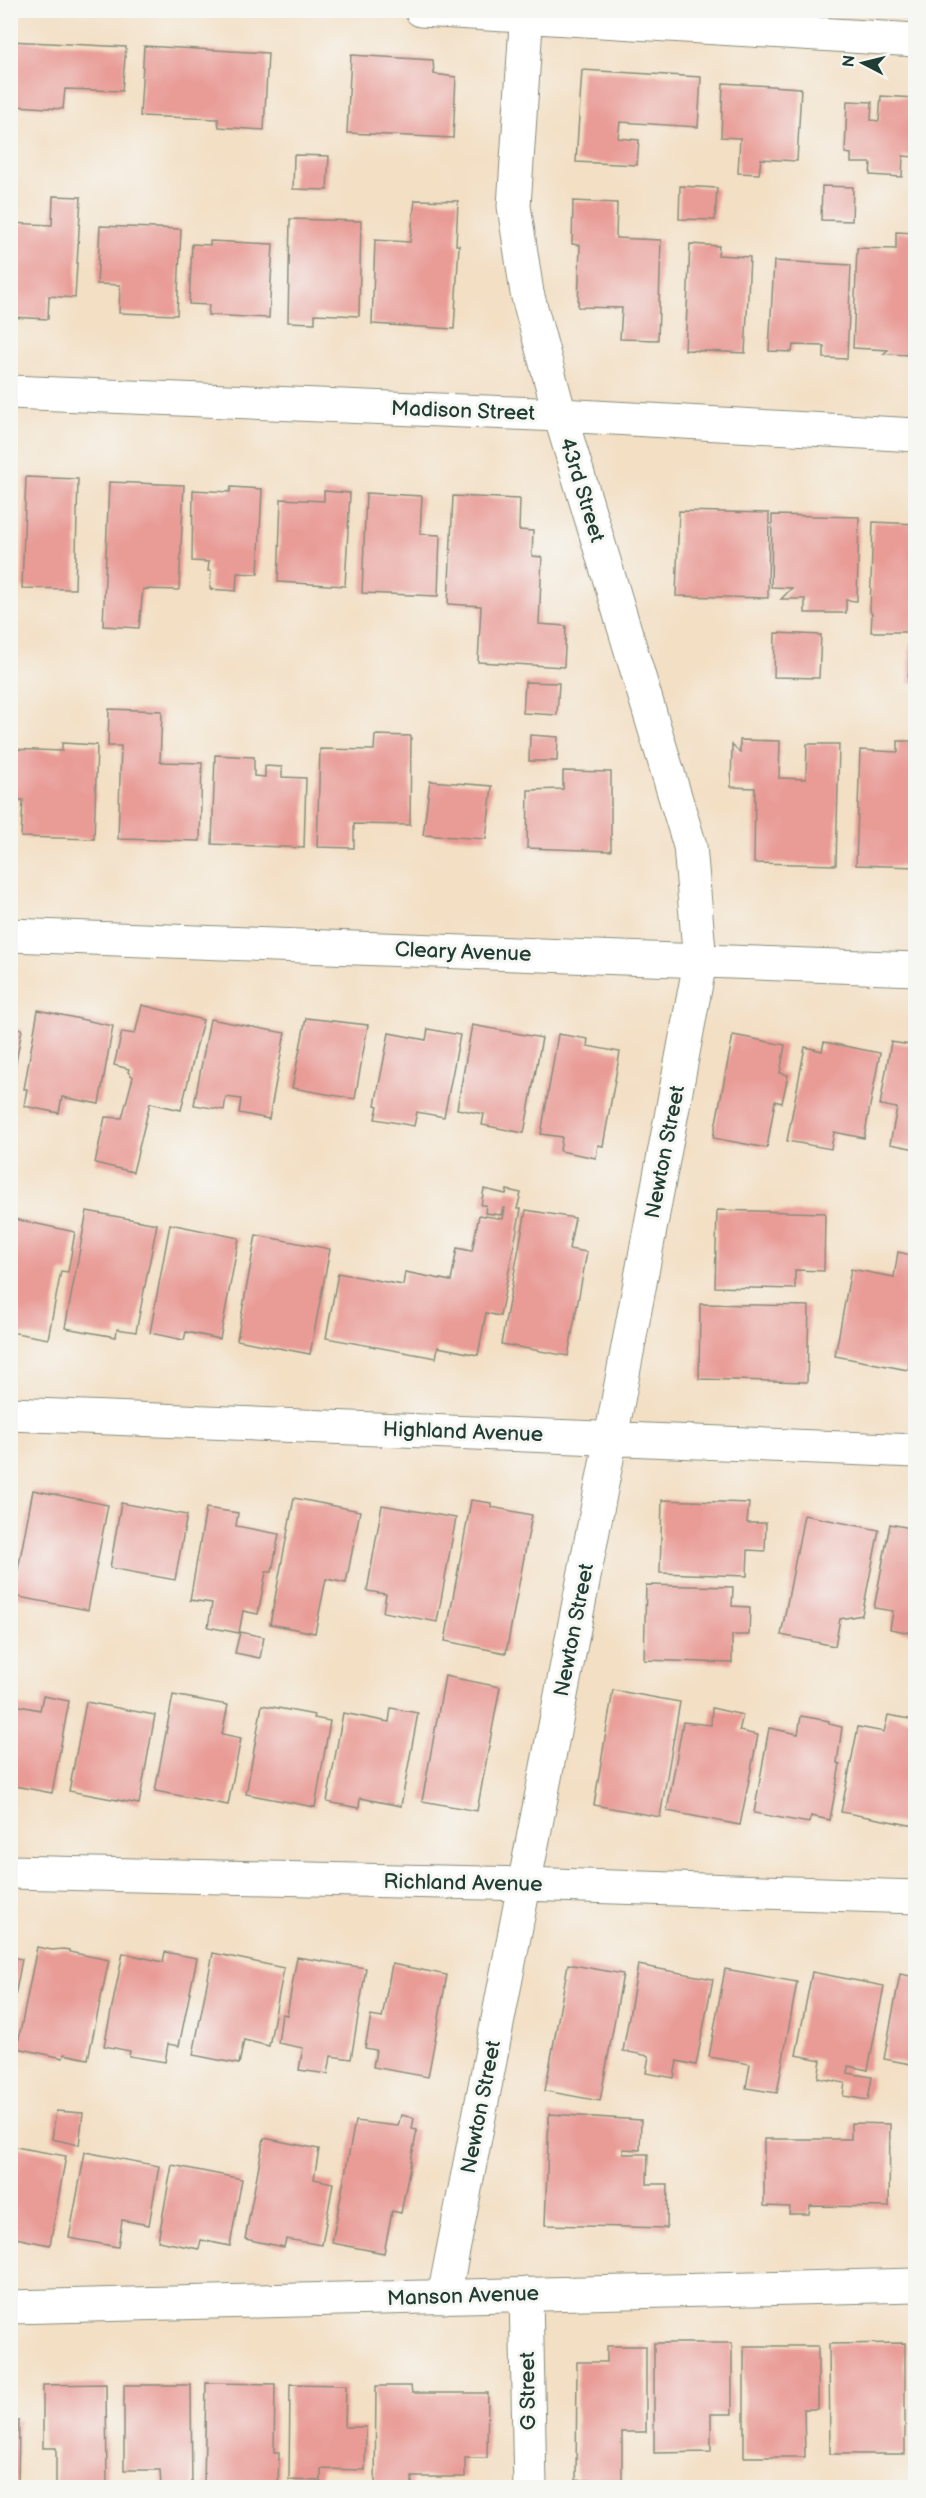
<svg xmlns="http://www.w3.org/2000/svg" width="926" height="2498" font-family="'Balsamiq Sans',sans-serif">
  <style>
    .building { fill: #e99b96 }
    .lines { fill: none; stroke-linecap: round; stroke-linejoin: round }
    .minor-casing { stroke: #898e7c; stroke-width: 35 }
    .minor { stroke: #fff; stroke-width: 33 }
    .labels { text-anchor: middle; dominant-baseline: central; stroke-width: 6; stroke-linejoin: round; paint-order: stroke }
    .street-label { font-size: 21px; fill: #1f3d34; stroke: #f6f6f2 }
  </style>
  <rect width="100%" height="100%" fill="#f6f6f2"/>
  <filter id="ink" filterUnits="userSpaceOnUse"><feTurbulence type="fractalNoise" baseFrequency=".0167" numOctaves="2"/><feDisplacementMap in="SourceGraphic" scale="12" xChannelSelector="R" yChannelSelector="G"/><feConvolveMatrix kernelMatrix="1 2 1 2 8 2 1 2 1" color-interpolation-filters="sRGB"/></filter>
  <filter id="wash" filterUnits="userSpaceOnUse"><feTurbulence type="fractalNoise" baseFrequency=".008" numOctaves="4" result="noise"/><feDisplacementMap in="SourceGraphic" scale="24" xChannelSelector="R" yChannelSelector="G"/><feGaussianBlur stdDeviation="1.35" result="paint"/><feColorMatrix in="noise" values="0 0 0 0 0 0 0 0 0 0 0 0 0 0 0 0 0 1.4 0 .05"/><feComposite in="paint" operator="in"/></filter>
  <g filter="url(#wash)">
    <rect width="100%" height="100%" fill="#f3dfc4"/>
    <g id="blocks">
      <!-- building -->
      <path class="building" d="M10,41L126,47L122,91L65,89L63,109L16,106L15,138L10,137Z
        M144,46L268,53L264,130L219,127L218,119L140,116Z
        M351,55L433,60L434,74L456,77L453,138L347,133Z
        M582,70L701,77L698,127L620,122L618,138L639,140L637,165L576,162Z
        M723,83L801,88L797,161L761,159L759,174L738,173L740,138L721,137Z
        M881,96L916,98V157L903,156L902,177L870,175L871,163H851V154L845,153L847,101L872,102L871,120L879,121Z
        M294,155L329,156L327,190L293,189Z
        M680,186L717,188L715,220L679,219Z
        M822,186L853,187L852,221L821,220Z
        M53,196L81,197L75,298L49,296L48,319L10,317V223L52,225Z
        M415,200L458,201L456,245H459L454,329L372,324L375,240L410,242Z
        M573,201L617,203L616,238L661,240L658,340L620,339L622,308L578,307L580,245L572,244Z
        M290,219L361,221L359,316L315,314V323L288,322Z
        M100,226L181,229L177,315L119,313L120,285L97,284Z
        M896,232L916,233V355L883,354L888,350L853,348L857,248L896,249Z
        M210,241L273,244L269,318L208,315L209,305L189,304L192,244L210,245Z
        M690,244L719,246L718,255L750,257L745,353L685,350Z
        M774,261L851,265L847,359L824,358V346L793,345L792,352L769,351Z
        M26,477L78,479L75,589L22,588Z
        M109,482L184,485L179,590L143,589L139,628L103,626Z
        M231,487L262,489L258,574L237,573L236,591L210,589L211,571H208L209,562L192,561L193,490L230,492Z
        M324,491L350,493L345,586L278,582L281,499L324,501Z
        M366,493L422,496L420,534L440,535L438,596L362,593Z
        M453,496L520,499L519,530L533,531L532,556L542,557L539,624L566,626L564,667L478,662L481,606L448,604Z
        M679,511L769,513L768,598L676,596Z
        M772,515L859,517L857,601L846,600V613H805V599H781L792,588L771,587Z
        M873,522L916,524V632H871L872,614L870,611Z
        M775,633L821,635L819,678L774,677Z
        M910,642H916V683H908Z
        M525,682L559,683L557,715L523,713Z
        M109,709L162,711L160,762L202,763L200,841L118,839L121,746H108Z
        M375,735L411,736L410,825L354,824V848L317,847L320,749L374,750Z
        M530,735L558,737L557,761H529Z
        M740,740L780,741L779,778L806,779L807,744H839L836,865L754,863L755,788L731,787L732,745L740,753Z
        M898,741H916V867L856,865L860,750L898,752Z
        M62,743L97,745L94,839L21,837L23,800L10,799V749L62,751Z
        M215,755L254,757V776L265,777V766L282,767V777L306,778L304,848L212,844Z
        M563,771L611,772V851L527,848L528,790L563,789Z
        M430,781L492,786L486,839L423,835Z
        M142,1005L203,1020L181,1110L150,1103L133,1172L95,1163L105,1117L122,1118L133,1077L128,1072L129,1069L114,1065L122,1032L135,1034Z
        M38,1010L113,1026L99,1104L62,1097L59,1113L24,1106L27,1089H24Z
        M306,1018L368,1025L355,1099L292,1088Z
        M210,1019L285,1033L269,1119L239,1113L241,1099L226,1097L224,1110L194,1105Z
        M472,1025L542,1038L524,1133L482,1125L484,1114L457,1109Z
        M10,1027L22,1029L12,1084L10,1083Z
        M428,1029L460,1035L444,1117L417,1112L414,1126L375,1119L378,1106L375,1105L389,1033L426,1040Z
        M558,1034L588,1039L587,1046L620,1052L603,1146L598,1145L596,1158L560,1151L562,1137L541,1134Z
        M733,1035L785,1045L780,1073L788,1075L782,1103L775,1101L767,1148L713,1138Z
        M824,1042L880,1053L864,1138L834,1132L831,1149L787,1141L805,1047L822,1051Z
        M891,1042L916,1046V1149L890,1144L897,1108L880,1105Z
        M484,1189L506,1194L507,1190L521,1193L517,1209H521L500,1316L486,1313L478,1355L438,1347L436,1358L326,1338L338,1273L403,1285L405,1272L451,1281L457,1248L472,1251L479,1215L503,1219L505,1208H503L501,1215L485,1213L486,1205H481Z
        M526,1210L575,1218L569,1249L587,1252L568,1356L501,1344Z
        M717,1210L825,1213L824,1271L795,1270V1289L715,1287Z
        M87,1211L157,1224L136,1332L117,1329L116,1337L65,1328Z
        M10,1218L75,1232L68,1272L61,1271L48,1339L10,1332Z
        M170,1224L239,1238L220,1339L186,1332L184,1340L150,1333Z
        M256,1235L330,1249L310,1354L237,1340Z
        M898,1252L916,1256V1328L908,1370L835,1356L851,1269L894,1277Z
        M700,1304L809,1306L807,1382L699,1379Z
        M33,1490L108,1505L88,1610L13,1596Z
        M294,1498L360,1511L346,1583L326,1579L315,1633L270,1624Z
        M471,1500L491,1503V1507L532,1515L506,1653L445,1641Z
        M662,1500L749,1503L747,1523H766L765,1551L748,1550L747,1576L660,1573Z
        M121,1503L187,1515L175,1580L110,1568Z
        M382,1505L456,1518L437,1622L383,1612L386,1594L367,1591Z
        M206,1508L238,1513L236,1526L279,1534L272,1572H266L258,1614L243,1611L239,1633L208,1627L212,1603L190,1600Z
        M804,1515L879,1530L862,1615L840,1619L835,1646L781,1635Z
        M890,1524L916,1529V1634L890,1629L893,1611L874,1608Z
        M646,1585L733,1587L732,1606L750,1607L749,1635H732V1663L644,1660Z
        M240,1632L264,1637L260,1658L235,1653Z
        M445,1676L500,1687L477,1811L422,1801Z
        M613,1690L680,1702L660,1817L594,1805Z
        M173,1695L228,1705L222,1734L241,1738L228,1805L155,1791Z
        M43,1696L69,1701L52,1793L10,1785V1704L40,1710Z
        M86,1702L155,1715L139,1804L69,1791Z
        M262,1705L315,1715L314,1718L330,1721L315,1807L246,1794Z
        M391,1708L418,1713L401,1806L360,1798L359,1808L327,1802L343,1713L389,1722Z
        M712,1708L743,1715L739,1731L758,1735L740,1825L667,1811L683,1722L711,1725Z
        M888,1715L915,1720L911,1735L916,1736L915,1826L841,1812L858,1727L884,1732Z
        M801,1716L829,1721V1724L842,1727L837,1763L840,1764L830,1820L811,1816L809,1823L754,1813L769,1728L798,1734Z
        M37,1947L52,1950L63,1949L69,1950V1952L109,1960L88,2059L64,2054L63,2058L17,2048Z
        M165,1952L197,1958L179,2046L168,2044L165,2062L129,2056L130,2051L104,2046L123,1953L163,1962Z
        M213,1953L284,1968L269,2046L244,2040L239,2064L193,2055Z
        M10,1957L22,1959L12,2013H10Z
        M297,1957L366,1968L351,2059L331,2056L328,2074L299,2070L303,2048L278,2043L282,2014L287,2015Z
        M392,1964L447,1975L428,2077L373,2067L376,2050L365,2048L371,2016L382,2018Z
        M568,1964L623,1974L600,2101L545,2091Z
        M638,1965L713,1979L696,2065L677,2061L674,2078L646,2073L649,2056L623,2051Z
        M725,1969L797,1982L777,2093L746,2088L750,2064L709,2057Z
        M812,1972L884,1986L868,2070L848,2066V2073L872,2077L868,2100L843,2096L845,2083L818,2078L821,2060L796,2055Z
        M900,1974L916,1977V2065L884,2059Z
        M56,2111L83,2113L79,2145L52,2139Z
        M549,2114L641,2120L640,2150L623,2149V2154H648L647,2184H668L667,2228L545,2225Z
        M401,2115L414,2118L412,2129L417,2130L401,2213L392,2211L384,2253L332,2243L355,2121L398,2126Z
        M851,2123L890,2124L889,2207L810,2206L809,2214H789L790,2207L764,2206V2139H851Z
        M264,2138L319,2149L314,2179L333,2183L322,2245L286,2239L284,2247L245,2239Z
        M10,2146L66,2156L50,2245L10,2237Z
        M85,2152L159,2166L149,2225L122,2220L118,2247L69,2238Z
        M172,2165L242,2179L230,2246L201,2240L199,2249L158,2241Z
        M654,2343H732V2414H711V2452L654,2453Z
        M905,2343V2454H830L829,2344Z
        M607,2346H646V2432H622V2481L576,2480L577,2362H607Z
        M744,2346H818V2409H804L805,2457H744Z
        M206,2383L275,2384L274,2453H279L278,2488H204Z
        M106,2384L107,2488H56V2448H43V2385Z
        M290,2384L346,2385L345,2427H366L365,2470L321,2469V2481L289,2480Z
        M124,2385H191L192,2488H161L160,2470H124Z
        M376,2386H411L412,2393H488L487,2458H465V2477H412V2488H375Z
        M10,2421H19L18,2483H10Z"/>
    </g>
  </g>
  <g filter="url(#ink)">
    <use href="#blocks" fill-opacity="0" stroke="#898e7c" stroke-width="1.5"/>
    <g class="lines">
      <defs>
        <path id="minor" d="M421,10L916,40
          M10,392L560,415L916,435
          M10,935L916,969
          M10,1414L916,1451
          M10,1872L524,1884L916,1897
          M526,2294L530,2488
          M444,2297L611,1438L700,962L690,846L560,415L527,293L514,206L527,10
          M10,2307L916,2285"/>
      </defs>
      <!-- minor casing -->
      <use href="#minor" class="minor-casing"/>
      <!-- minor -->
      <use href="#minor" class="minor"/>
    </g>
  </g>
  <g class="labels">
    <!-- street labels -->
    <g class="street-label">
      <text transform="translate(463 411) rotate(2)">Madison Street</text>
      <text transform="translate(582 490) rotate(73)">43rd Street</text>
      <text transform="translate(463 952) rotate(2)">Cleary Avenue</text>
      <text transform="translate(665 1152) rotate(-79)">Newton Street</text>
      <text transform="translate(463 1432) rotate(2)">Highland Avenue</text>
      <text transform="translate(574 1630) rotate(-79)">Newton Street</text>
      <text transform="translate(463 1883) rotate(1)">Richland Avenue</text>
      <text transform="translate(481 2107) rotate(-79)">Newton Street</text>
      <text transform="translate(463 2296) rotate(-2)">Manson Avenue</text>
      <text transform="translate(528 2391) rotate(-91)">G Street</text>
    </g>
  </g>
  <!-- margin -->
  <rect width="926" height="2498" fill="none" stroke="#f6f6f2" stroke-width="36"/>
  <!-- north arrow -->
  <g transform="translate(863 63) rotate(277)" stroke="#f6f6f2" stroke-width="4.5" paint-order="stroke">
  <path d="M0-4.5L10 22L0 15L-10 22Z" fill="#1f3d34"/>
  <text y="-9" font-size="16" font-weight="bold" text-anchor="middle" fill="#1f3d34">N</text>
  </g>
</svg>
